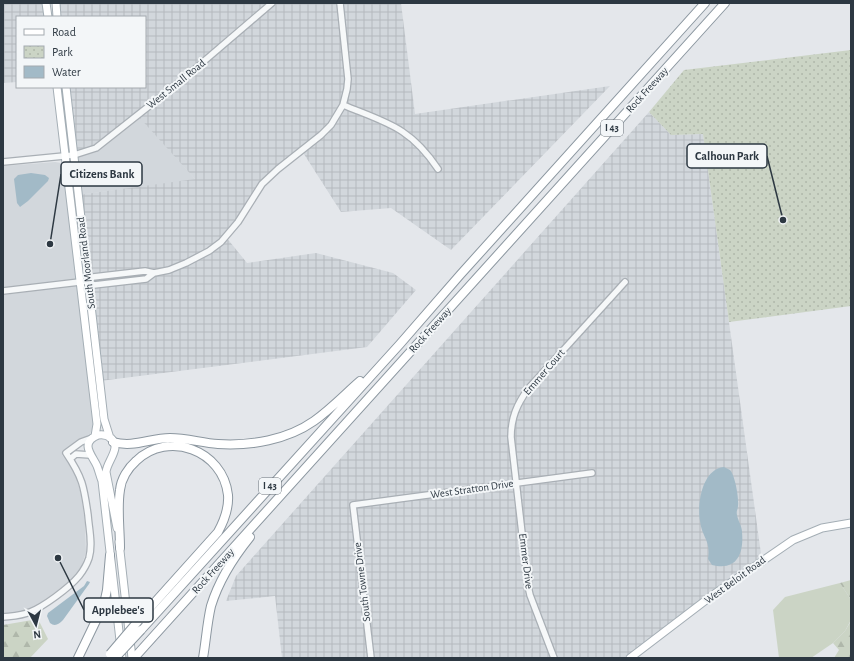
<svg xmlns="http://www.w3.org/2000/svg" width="854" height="661" font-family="'Alegreya Sans',sans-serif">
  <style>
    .built { fill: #d2d7dc }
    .industrial { fill: url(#industrial-grid) }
    .green { fill: #cbd4c5 }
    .forest { fill: url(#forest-firs) }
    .park { fill: url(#park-dots) }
    .water { fill: #a2bac7 }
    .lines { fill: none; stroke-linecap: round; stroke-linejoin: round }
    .minor-casing { stroke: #a9afb5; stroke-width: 8 }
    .major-casing { stroke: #a4aeb5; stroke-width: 9 }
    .highway-casing { stroke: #8c97a0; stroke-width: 10 }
    .minor { stroke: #f6f8f9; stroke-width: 5.5 }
    .major { stroke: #fff; stroke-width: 7 }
    .highway { stroke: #fff; stroke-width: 8 }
    .highway-bridge-casing { stroke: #8c97a0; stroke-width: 10; stroke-linecap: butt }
    .highway-bridge { stroke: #fff; stroke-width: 8 }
    .labels { text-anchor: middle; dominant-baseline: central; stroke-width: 4; stroke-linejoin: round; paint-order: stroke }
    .shield { fill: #f3f6f8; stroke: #687179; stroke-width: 1 }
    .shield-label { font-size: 10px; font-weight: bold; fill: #2d3842 }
    .street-label { font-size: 11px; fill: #2d3842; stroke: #f3f6f8 }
    .leader { fill: none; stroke: #2d3842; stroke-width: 1.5 }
    .callout-dot { fill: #2d3842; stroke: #f3f6f8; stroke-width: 1.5 }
    .callout { fill: #f3f6f8; stroke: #2d3842; stroke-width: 1.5 }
    .callout-label { font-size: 12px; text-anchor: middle; font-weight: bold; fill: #2d3842 }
  </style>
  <defs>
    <pattern id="industrial-grid" width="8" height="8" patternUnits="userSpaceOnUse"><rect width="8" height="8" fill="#d2d7dc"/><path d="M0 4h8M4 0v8" fill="none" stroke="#b5b9be"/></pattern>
    <pattern id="forest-firs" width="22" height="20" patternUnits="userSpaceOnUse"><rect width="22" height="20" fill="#cbd4c5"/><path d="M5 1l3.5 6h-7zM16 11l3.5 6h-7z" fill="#afb7aa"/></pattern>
    <pattern id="park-dots" width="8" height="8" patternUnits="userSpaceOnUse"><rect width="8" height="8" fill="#cbd4c5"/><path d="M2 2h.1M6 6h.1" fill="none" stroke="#afb7aa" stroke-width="1.8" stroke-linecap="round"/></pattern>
  </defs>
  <rect width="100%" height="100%" fill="#e4e7eb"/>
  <!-- built -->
  <path class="built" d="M138,115L196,180L78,195L74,155Z
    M55,162L61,163L64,168L94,421L93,427L90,434L72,444L62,455L72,468L76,476L81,494L85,523L86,552L82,565L74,577L69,582L32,609L21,612L3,614V295L25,292L24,286L3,289V166Z"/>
  <!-- industrial -->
  <path class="industrial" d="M3,3H46L48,17H17V82L3,83Z
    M56,3H401L415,114L610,86L451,250L391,208L341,212L302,151L270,176L226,237L247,263L316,253L393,273L416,290L367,347L100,381L78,195L195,179L138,116L96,148L74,155L66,87H145V17H57Z
    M649,112L671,135L703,134L762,561L630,658H282L275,596L226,601L236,576Z"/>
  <!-- green -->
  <path class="green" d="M840,583L851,600V620L845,631L833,643L811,658H779L773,610L785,597Z"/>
  <!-- forest -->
  <path class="forest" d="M851,580V600L840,583Z
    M38,619L48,639L30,658H3V625Z
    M851,621V658H834L839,650L833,643L845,631Z"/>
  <!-- park -->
  <path class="park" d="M851,50V306L729,322L703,134L671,135L649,112L684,70Z"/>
  <!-- water -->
  <path class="water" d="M31,173L45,175L49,178L48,181L28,201L20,207L17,203L14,179L18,175Z
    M724,467C726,468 728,469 730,470C735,475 739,498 738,506C738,509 736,511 737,515C738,521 742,526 742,532C744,554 737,571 712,565L708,559C711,540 702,538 700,521C697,504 702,469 724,467Z
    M87,581L90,582L89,584L63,620C59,624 55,627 50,623L47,616L48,613L84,586Z"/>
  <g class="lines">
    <defs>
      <path id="minor" d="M343,105C387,123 410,127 438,169
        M3,162L74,155L96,148L182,80L272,3
        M88,281L94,285L146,279L154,273L169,270L186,263L209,251L221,242L238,222L262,184L278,169L321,135L331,125L343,105L347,89L348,79L340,3
        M88,281L93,277L145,271L154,273
        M3,291L88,281
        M70,459L76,454L90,455
        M3,617C12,616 21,616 30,612C43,607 69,588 79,576C83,571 87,564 89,558C93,544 89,529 88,515C84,487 83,478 66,453L81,442L92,438
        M371,658L353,505L592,473
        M554,658L530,595L528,586L511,437C511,418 517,404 528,389L625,282"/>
      <path id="major" d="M46,3L48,17
        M56,3L57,17
        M57,87L97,424L95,436
        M66,87L104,419L110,438
        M117,528L106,472C107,461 122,448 111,438C107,435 103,434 98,435C79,443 92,455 97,466C99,471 100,476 102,481L122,658
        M119,542L132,658
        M630,658L710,597L793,540L822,528L851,523"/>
      <path id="highway" d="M113,442C134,448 150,438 170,438C187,438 202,443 218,444C251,446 287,440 314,421C331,409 345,394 360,381
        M120,548C120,529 117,508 120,490C121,479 128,468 136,461C168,430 223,450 228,495C229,508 224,521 218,532L139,620
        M141,630L400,344L460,275L705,3
        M78,658L104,604L107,590L110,555
        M134,658L725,3
        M203,658C206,641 207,623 211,606C219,580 233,558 250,537"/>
    </defs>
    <!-- minor casing -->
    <use href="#minor" class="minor-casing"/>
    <!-- major casing -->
    <use href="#major" class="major-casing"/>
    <!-- highway casing -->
    <use href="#highway" class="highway-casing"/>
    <!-- minor -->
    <use href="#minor" class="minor"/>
    <!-- major -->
    <use href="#major" class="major"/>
    <!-- highway -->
    <use href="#highway" class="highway"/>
    <defs>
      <path id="highway-bridge" d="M110,654L139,620
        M115,658L141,630"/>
    </defs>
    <!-- highway-bridge casing -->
    <use href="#highway-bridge" class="highway-bridge-casing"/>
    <!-- highway-bridge -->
    <use href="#highway-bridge" class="highway-bridge"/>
  </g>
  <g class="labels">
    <!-- shield labels -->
    <g class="shield">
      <rect x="601" y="120" width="22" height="16" rx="3"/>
      <rect x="259" y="478" width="22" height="16" rx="3"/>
    </g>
    <g class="shield-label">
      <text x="612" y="128">I 43</text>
      <text x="270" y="486">I 43</text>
    </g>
    <!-- street labels -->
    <g class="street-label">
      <text transform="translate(176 84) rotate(-39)">West Small Road</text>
      <text transform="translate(647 90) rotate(-48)">Rock Freeway</text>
      <text transform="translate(86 263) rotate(-97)">South Moorland Road</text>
      <text transform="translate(430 330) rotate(-48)">Rock Freeway</text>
      <text transform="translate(544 372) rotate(-49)">Emmer Court</text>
      <text transform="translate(472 489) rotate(-8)">West Stratton Drive</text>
      <text transform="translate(526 561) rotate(83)">Emmer Drive</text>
      <text transform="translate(213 571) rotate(-48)">Rock Freeway</text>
      <text transform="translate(735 580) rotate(-36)">West Beloit Road</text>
      <text transform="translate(362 582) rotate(-97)">South Towne Drive</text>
    </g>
  </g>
  <!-- callouts -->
  <path class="leader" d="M783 220L767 156M50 244L61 174M58 558L84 610"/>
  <g class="callout-dot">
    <circle cx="783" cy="220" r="4"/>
    <circle cx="50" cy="244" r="4"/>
    <circle cx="58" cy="558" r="4"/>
  </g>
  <g class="callout">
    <rect x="687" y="144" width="80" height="24" rx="4"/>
    <rect x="61" y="162" width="81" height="24" rx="4"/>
    <rect x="84" y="598" width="69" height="24" rx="4"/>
  </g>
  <g class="callout-label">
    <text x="727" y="160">Calhoun Park</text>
    <text x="102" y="178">Citizens Bank</text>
    <text x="118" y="614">Applebee's</text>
  </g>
  <!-- border -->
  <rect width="854" height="661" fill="none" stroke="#2d3842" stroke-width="8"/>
  <!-- legend -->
  <rect x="16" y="16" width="130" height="72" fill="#f3f6f8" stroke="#a4aaaf"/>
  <rect x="24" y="29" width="20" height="6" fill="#ffffff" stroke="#a4aaaf"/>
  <text x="52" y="36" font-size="12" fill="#2d3842">Road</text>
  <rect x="24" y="46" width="20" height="12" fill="url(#park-dots)" stroke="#a4aaaf"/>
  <text x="52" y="56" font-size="12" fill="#2d3842">Park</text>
  <rect x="24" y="66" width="20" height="12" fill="#a2bac7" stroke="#a4aaaf"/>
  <text x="52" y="76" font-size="12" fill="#2d3842">Water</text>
  <!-- north arrow -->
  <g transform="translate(36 625) rotate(173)" stroke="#f3f6f8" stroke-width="3" paint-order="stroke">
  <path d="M0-3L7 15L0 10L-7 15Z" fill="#2d3842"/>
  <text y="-6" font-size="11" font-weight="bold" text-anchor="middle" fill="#2d3842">N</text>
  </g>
</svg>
